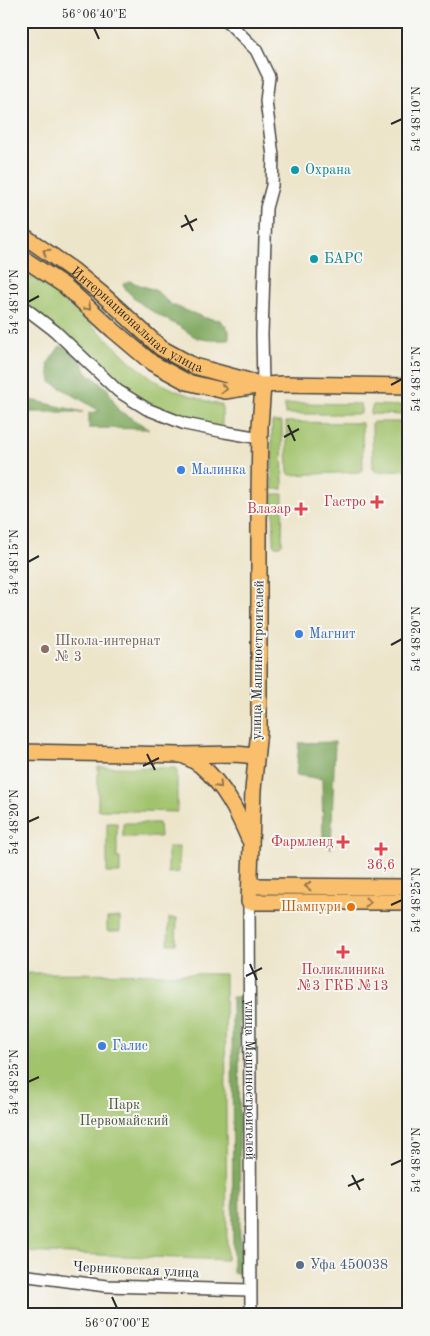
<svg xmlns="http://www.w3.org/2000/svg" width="430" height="1336" font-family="'Old Standard TT',serif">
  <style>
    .green { fill: #a1c36c; stroke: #66774c }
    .forest { fill: #80a960; stroke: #566a46 }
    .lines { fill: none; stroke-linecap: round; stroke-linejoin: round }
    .stream { stroke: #4daccc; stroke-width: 3 }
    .minor-casing { stroke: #484743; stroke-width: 14 }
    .major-casing { stroke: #484743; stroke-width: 18 }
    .minor { stroke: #fff; stroke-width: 11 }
    .major { stroke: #f9bf6d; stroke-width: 15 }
    .oneway { stroke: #92754c }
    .ticks { fill: none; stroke: #2b2b2b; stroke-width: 2 }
    .culture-dot { fill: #0f9aa8; stroke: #f6f6f2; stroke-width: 2 }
    .shop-dot { fill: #3f7fe0; stroke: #f6f6f2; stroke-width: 2 }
    .health-dot { fill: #e0444e; stroke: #f6f6f2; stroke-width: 2 }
    .education-dot { fill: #8d6e63; stroke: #f6f6f2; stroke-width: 2 }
    .food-dot { fill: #e8710a; stroke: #f6f6f2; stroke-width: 2 }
    .service-dot { fill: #5c6f8a; stroke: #f6f6f2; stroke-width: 2 }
    .labels { text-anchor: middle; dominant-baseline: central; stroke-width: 4; stroke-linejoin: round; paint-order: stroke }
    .culture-label { font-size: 14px; fill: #0d838f; stroke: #f6f6f2; text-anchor: start }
    .street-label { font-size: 14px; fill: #2b2b2b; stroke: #f6f6f2 }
    .shop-label { font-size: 14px; fill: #366cbe; stroke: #f6f6f2; text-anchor: start }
    .health-label { font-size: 14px; fill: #be3a42; stroke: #f6f6f2; text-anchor: end }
    .education-label { font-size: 14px; fill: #785e54; stroke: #f6f6f2; text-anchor: start }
    .food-label { font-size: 14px; fill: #c56008; stroke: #f6f6f2; text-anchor: end }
    .park-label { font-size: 14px; fill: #4e593e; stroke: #f6f6f2 }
    .service-label { font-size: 14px; fill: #4e5e75; stroke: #f6f6f2; text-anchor: start }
    .neatline { fill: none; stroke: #2b2b2b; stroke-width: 2 }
    .ticks-label { font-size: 12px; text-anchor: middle; fill: #2b2b2b }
  </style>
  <rect width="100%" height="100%" fill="#f6f6f2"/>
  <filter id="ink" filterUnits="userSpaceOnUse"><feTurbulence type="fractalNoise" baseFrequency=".02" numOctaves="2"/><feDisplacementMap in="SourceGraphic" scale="10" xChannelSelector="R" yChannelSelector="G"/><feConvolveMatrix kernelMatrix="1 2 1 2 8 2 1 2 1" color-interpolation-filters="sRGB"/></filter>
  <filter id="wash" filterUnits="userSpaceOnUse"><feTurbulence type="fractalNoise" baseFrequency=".0096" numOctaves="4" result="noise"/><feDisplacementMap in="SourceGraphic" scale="20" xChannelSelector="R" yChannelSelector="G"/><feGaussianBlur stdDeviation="1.12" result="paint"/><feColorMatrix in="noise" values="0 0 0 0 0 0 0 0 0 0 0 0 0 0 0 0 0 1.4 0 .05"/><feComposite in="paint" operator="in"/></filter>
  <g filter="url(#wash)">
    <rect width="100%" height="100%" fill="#ede5ca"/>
    <!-- green -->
    <path class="green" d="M21,270L50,290L101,333L132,363L158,382L177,391L212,403L222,405V427L201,424L154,407L131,394L110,377L21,301Z
      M302,403L361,404V414H285V404Z
      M373,405L409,406V415L370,414Z
      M272,422H282L283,489H272Z
      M286,422L362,423L363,470L360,472L291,475L288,473Z
      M374,422H409V469L379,472L375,471L373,467L372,427V423Z
      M273,494H283L282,544L280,546H275L274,544Z
      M98,767L177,768V812L98,810Z
      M107,823H117V858H120V873H107Z
      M123,823H159L160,837H123Z
      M168,847H179V872L168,873Z
      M120,917V931H107V918Z
      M169,918H177L176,944H168Z
      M21,973L225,974L227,1260L21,1252Z"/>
    <!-- forest -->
    <path class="forest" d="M129,281L157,291L170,304L205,318L220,320L229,330V340C219,340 208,341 198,338C192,336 187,331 182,328C164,318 132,303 123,284Z
      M60,346L71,350L83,363L86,372L107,388L118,410L149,429L89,428V413L100,411L51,382L48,363Z
      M23,398L83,412H21V401Z
      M335,742L331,849L323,842L322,779L296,775L299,743Z
      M232,997H239L240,1273H233Z"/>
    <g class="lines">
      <!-- stream -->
      <path class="stream" d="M393,21L409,26"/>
    </g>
  </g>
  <g filter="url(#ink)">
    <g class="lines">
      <defs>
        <g id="minor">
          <path d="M227,21L256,50L269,77L266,101L273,156L272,186L266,208L262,334L263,385"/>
          <path d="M21,305L55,331L118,391L147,409L185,424L225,432L260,438"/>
          <path id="s1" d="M249,902L251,1315"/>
          <path d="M21,1275L106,1286L250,1290"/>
        </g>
        <g id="major">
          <path id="s2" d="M21,234L74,271L102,294L161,348L194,366L256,383"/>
          <path d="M21,257L65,286L113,330L152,363L187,382L225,391L263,385L283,384L409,386"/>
          <path d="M263,385L260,426L259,498V730L253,790L249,902H409"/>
          <path d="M21,752L181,755L235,754L256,756"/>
          <path d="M183,755C188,758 195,761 200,765C224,785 237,811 249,839"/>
          <path d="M250,886L409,887"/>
        </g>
      </defs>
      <!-- minor casing -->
      <use href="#minor" class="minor-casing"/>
      <!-- major casing -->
      <use href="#major" class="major-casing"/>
      <!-- minor -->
      <use href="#minor" class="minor"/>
      <!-- major -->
      <use href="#major" class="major"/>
    </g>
    <!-- one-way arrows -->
    <defs><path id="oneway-chevron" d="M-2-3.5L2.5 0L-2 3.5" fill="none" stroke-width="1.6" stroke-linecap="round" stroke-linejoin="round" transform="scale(1.25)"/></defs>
    <g class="oneway">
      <use href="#oneway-chevron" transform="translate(46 252) rotate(-145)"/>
      <use href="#oneway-chevron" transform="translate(88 307) rotate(43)"/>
      <use href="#oneway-chevron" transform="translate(224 389) rotate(4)"/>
      <use href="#oneway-chevron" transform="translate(219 785) rotate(48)"/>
      <use href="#oneway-chevron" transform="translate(308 886) rotate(-180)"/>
      <use href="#oneway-chevron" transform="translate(368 902)"/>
    </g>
  </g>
  <!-- ticks -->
  <path class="ticks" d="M94,28L99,39M391,124L402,119M185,215L193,231M181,227L197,219M28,302L39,296M391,385L402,379M288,425L295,441M284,437L299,429M28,562L39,556M391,645L402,639M147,754L155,770M143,766L159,758M28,822L39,817M391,905L402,900M250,964L257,980M246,976L262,968M28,1082L39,1077M391,1165L402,1160M352,1175L360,1190M348,1186L364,1179M112,1297L117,1308"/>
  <!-- markers -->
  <g class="culture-dot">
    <circle cx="295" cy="170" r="5"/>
    <circle cx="314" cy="259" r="5"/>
  </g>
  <g class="shop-dot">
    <circle cx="181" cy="470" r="5"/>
    <circle cx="299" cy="634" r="5"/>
    <circle cx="102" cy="1046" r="5"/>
  </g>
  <g class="health-dot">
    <path d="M374.5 494.5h5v5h5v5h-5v5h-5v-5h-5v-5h5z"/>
    <path d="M298.5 501.5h5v5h5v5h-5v5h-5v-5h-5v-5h5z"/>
    <path d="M340.5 834.5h5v5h5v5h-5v5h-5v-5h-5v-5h5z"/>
    <path d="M378.5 841.5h5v5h5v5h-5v5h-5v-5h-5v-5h5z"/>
    <path d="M340.5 944.5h5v5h5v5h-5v5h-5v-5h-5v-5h5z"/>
  </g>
  <circle class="education-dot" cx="45" cy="649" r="5"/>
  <circle class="food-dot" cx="351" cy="907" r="5"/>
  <circle class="service-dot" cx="300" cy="1265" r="5"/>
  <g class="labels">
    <!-- culture labels -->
    <g class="culture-label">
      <text x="305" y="170">Охрана</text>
      <text x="324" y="259">БАРС</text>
    </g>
    <!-- street labels -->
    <g class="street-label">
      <text stroke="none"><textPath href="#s2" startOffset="145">Интернациональная улица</textPath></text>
      <text transform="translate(258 660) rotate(-89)">улица Машиностроителей</text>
      <text stroke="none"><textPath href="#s1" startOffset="178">улица Машиностроителей</textPath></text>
      <text transform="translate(136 1270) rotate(3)">Черниковская улица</text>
    </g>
    <!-- shop labels -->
    <g class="shop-label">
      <text x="191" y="470">Малинка</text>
      <text x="309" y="634">Магнит</text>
      <text x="112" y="1046">Галис</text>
    </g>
    <!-- health labels -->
    <g class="health-label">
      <text x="366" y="502">Гастро</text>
      <text x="291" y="509">Влазар</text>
      <text x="333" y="842">Фармленд</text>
      <text x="381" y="865" text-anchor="middle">36,6</text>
      <text x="343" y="970" text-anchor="middle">Поликлиника<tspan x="343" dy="16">№3 ГКБ №13</tspan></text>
    </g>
    <!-- education labels -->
    <g class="education-label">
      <text x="55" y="641">Школа-интернат<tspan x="55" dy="16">№ 3</tspan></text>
    </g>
    <!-- food labels -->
    <g class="food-label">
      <text x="341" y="907">Шампури</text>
    </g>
    <!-- park labels -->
    <g class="park-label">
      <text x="124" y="1105">Парк<tspan x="124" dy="16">Первомайский</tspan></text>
    </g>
    <!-- service labels -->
    <g class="service-label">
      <text x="310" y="1265">Уфа 450038</text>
    </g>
  </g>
  <!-- margin -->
  <rect width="430" height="1336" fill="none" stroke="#f6f6f2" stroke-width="55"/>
  <rect x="28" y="28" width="374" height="1280" class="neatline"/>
  <g class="ticks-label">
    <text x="94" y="18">56°06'40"E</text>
    <text transform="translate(416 119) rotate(-90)" y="4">54°48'10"N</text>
    <text transform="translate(14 302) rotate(-90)" y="4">54°48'10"N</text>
    <text transform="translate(416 379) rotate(-90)" y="4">54°48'15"N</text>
    <text transform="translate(14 562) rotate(-90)" y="4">54°48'15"N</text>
    <text transform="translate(416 639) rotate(-90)" y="4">54°48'20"N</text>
    <text transform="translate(14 822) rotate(-90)" y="4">54°48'20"N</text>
    <text transform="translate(416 900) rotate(-90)" y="4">54°48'25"N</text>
    <text transform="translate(14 1082) rotate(-90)" y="4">54°48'25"N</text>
    <text transform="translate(416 1160) rotate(-90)" y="4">54°48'30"N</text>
    <text x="117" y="1327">56°07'00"E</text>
  </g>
</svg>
